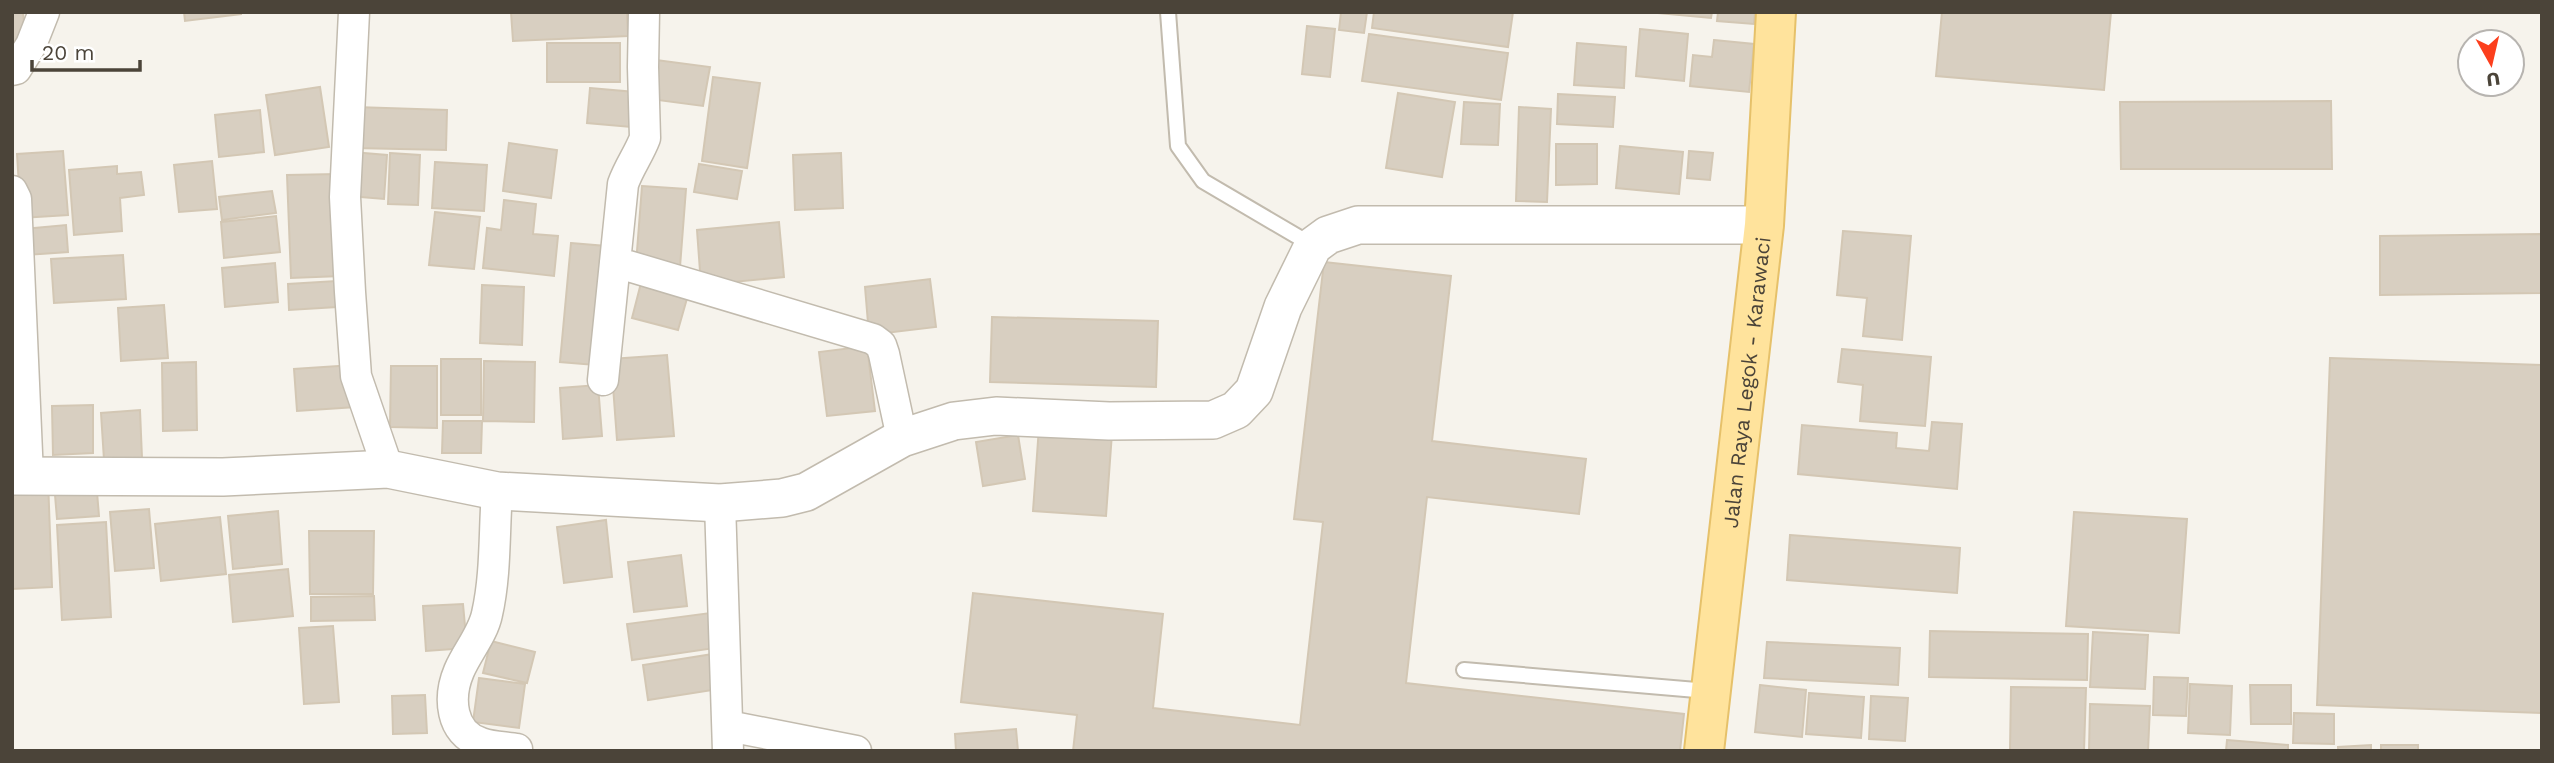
<svg xmlns="http://www.w3.org/2000/svg" width="2554" height="763" font-family="'Work Sans',sans-serif">
  <style>
    .building { fill: #d8cfc1; stroke: #d3c7b4; stroke-width: 2 }
    .lines { fill: none; stroke-linecap: round; stroke-linejoin: round }
    .service-casing { stroke: #c2bbae; stroke-width: 18 }
    .minor-casing { stroke: #c2bbae; stroke-width: 33 }
    .tertiary-casing { stroke: #c2bbae; stroke-width: 40 }
    .primary-casing { stroke: #e6c16a; stroke-width: 42 }
    .service { stroke: #fff; stroke-width: 14 }
    .minor { stroke: #fff; stroke-width: 30 }
    .tertiary { stroke: #fff; stroke-width: 37 }
    .primary { stroke: #ffe39c; stroke-width: 38 }
    .labels { text-anchor: middle; dominant-baseline: central; stroke-width: 5; stroke-linejoin: round; paint-order: stroke }
    .street-label { font-size: 21px; fill: #4b4439; stroke: #fff }
  </style>
  <rect width="100%" height="100%" fill="#f6f3ec"/>
  <!-- building -->
  <path class="building" d="M12,12H23L26,46L12,47Z
    M184,12H241V14L185,21Z
    M511,12H627L628,36L513,41Z
    M1341,12H1367L1364,33L1339,30Z
    M1374,12H1513L1508,47L1372,28Z
    M1647,12H1712L1711,18Z
    M1718,12H1755L1754,24L1717,21Z
    M1942,12H2111L2104,90L1936,76Z
    M1307,26L1335,29L1330,77L1302,74Z
    M1640,29L1688,34L1684,81L1636,76Z
    M1369,34L1508,53L1501,100L1362,81Z
    M1714,40L1754,44L1749,92L1690,86L1693,55L1712,57Z
    M547,43H620V82H547Z
    M1577,43L1626,47L1624,88L1574,85Z
    M656,60L710,67L703,106L650,99Z
    M713,77L760,83L747,168L702,161Z
    M320,87L329,147L275,155L266,95Z
    M590,88L635,92L631,127L587,123Z
    M1398,93L1455,102L1442,177L1386,168Z
    M1558,94L1615,97L1613,127L1557,124Z
    M2331,101L2332,169H2121L2120,102Z
    M1464,102L1500,104L1498,145L1461,144Z
    M355,107L447,110L446,150L354,148Z
    M1519,107L1551,109L1547,202L1516,201Z
    M260,110L264,152L219,157L215,115Z
    M509,143L557,150L551,198L503,191Z
    M1556,144H1597V184L1556,185Z
    M1620,146L1683,152L1679,194L1616,188Z
    M63,151L68,215L21,218L17,154Z
    M1689,151L1713,153L1710,180L1687,178Z
    M352,152L387,155L384,199L349,196Z
    M390,153L420,155L418,205L388,204Z
    M841,153L843,208L795,210L793,155Z
    M212,161L217,209L179,212L174,165Z
    M435,162L487,165L484,211L432,208Z
    M699,164L742,171L737,199L694,192Z
    M117,166V174L141,172L144,195L120,198L122,231L74,235L69,170Z
    M337,174L341,276L291,278L287,175Z
    M642,186L686,189L680,267L636,264Z
    M272,191L276,213L222,220L219,197Z
    M504,200L536,204L533,234L558,236L554,276L483,268L487,228L501,230Z
    M435,212L480,217L474,269L429,265Z
    M276,216L280,252L224,258L221,222Z
    M779,222L784,277L701,285L697,230Z
    M66,225L68,252L26,255L24,229Z
    M1843,231L1911,236L1902,340L1863,336L1867,298L1837,295Z
    M2542,234V293L2380,295V236Z
    M571,243L606,246L595,365L560,362Z
    M123,255L126,299L54,303L51,259Z
    M1324,262L1451,276L1432,441L1586,459L1579,514L1427,497L1406,683L1684,714L1680,751H1073L1077,715L961,702L973,593L1163,614L1153,708L1300,725L1323,522L1294,519Z
    M275,263L278,302L225,307L222,268Z
    M930,279L936,327L869,335L865,287Z
    M336,281L337,307L289,310L288,284Z
    M641,283L688,295L678,330L632,318Z
    M482,285L524,287L522,345L480,343Z
    M164,305L168,358L121,361L118,308Z
    M992,317L1158,321L1156,387L990,382Z
    M867,346L875,411L827,416L819,352Z
    M1842,349L1931,357L1925,426L1860,421L1863,385L1838,382Z
    M667,355L674,436L617,440L611,359Z
    M2330,358L2542,365V713L2317,705Z
    M441,359H481V415H441Z
    M484,361L535,362L534,422L483,421Z
    M196,362L197,430L163,431L162,363Z
    M353,365L356,407L297,411L294,369Z
    M391,366H437V428L390,427Z
    M598,385L602,436L563,439L560,388Z
    M93,405V453L53,455L52,406Z
    M140,410L142,458L104,460L101,413Z
    M443,421H482L481,453H442Z
    M1932,422L1962,424L1957,489L1798,474L1802,425L1897,433L1896,448L1929,451Z
    M1039,427L1112,433L1106,516L1033,511Z
    M1018,435L1025,479L983,486L976,442Z
    M48,480L52,587L12,589V481Z
    M96,480L99,516L57,519L54,483Z
    M149,509L154,568L115,571L110,512Z
    M278,511L282,564L233,569L228,516Z
    M2074,512L2187,519L2179,633L2066,626Z
    M220,517L226,574L161,581L155,524Z
    M606,520L612,577L564,583L557,527Z
    M106,522L111,617L62,620L57,525Z
    M309,531H374L373,594H310Z
    M1790,535L1960,548L1957,593L1787,580Z
    M681,555L687,606L634,612L628,562Z
    M288,569L293,616L233,622L229,575Z
    M374,596L375,620L311,621V597Z
    M463,604L467,648L426,651L423,606Z
    M710,613L715,648L632,660L627,624Z
    M333,626L339,702L304,704L299,628Z
    M1930,631L2088,634L2087,680L1929,677Z
    M2093,632L2148,635L2145,689L2090,687Z
    M491,641L535,652L527,683L483,673Z
    M1767,642L1900,648L1898,685L1764,678Z
    M713,654L719,689L648,700L643,665Z
    M2154,677L2188,678L2186,716L2153,715Z
    M479,678L525,684L519,728L473,722Z
    M2190,684L2232,686L2230,735L2188,733Z
    M1760,685L1806,690L1802,737L1755,732Z
    M2250,685H2291V724H2251Z
    M2011,687L2086,688L2084,751H2010Z
    M1809,693L1864,697L1861,738L1806,734Z
    M425,695L427,733L393,734L392,696Z
    M1871,696L1908,698L1905,741L1869,739Z
    M2090,704L2150,706L2148,751H2089Z
    M2294,713L2334,714V744L2293,743Z
    M1016,729L1018,751H956L955,734Z
    M2227,740L2288,745V751H2226Z
    M2371,745V751H2338V747Z
    M2381,745H2418V751H2381Z"/>
  <g class="lines">
    <defs>
      <path id="service" d="M1168,12L1178,146L1203,181L1312,245
        M1464,670L1708,691"/>
      <path id="minor" d="M354,12L345,197L350,292L356,376L388,469
        M12,70L16,69L31,45L44,12
        M12,191L16,199L28,476
        M615,262L873,339L881,345L884,354L902,438
        M603,380L623,184C629,167 639,154 645,138L643,67L644,12
        M497,491C494,531 496,575 487,614C483,634 467,652 459,671C448,697 450,733 481,743C492,747 506,747 517,749
        M720,503L728,751
        M728,726L856,751"/>
      <path id="tertiary" d="M12,476L223,477L388,469L497,491L720,503L782,498L806,492L902,438L954,421L996,416L1109,421L1213,420L1236,410L1254,391L1283,307L1313,246L1328,235L1358,225H1764"/>
      <g id="primary">
        <path id="s1" d="M1704,751L1764,225L1776,12"/>
      </g>
    </defs>
    <!-- service casing -->
    <use href="#service" class="service-casing"/>
    <!-- minor casing -->
    <use href="#minor" class="minor-casing"/>
    <!-- tertiary casing -->
    <use href="#tertiary" class="tertiary-casing"/>
    <!-- primary casing -->
    <use href="#primary" class="primary-casing"/>
    <!-- service -->
    <use href="#service" class="service"/>
    <!-- minor -->
    <use href="#minor" class="minor"/>
    <!-- tertiary -->
    <use href="#tertiary" class="tertiary"/>
    <!-- primary -->
    <use href="#primary" class="primary"/>
  </g>
  <g class="labels">
    <!-- street labels -->
    <g class="street-label">
      <text stroke="none"><textPath href="#s1" startOffset="371">Jalan Raya Legok - Karawaci</textPath></text>
    </g>
  </g>
  <!-- border -->
  <rect width="2554" height="763" fill="none" stroke="#4b4439" stroke-width="28"/>
  <!-- north arrow -->
  <g transform="translate(2491 63) rotate(172)"><circle r="33" fill="#ffffff" stroke="#b7b4b0" stroke-width="2"/>
  <path d="M0-5L12 26L0 18L-12 26Z" fill="#fc3f1d"/>
  <text y="-10" font-size="19" font-weight="bold" text-anchor="middle" fill="#4b4439">U</text>
  </g>
  <!-- scale -->
  <path d="M32 60v10h108v-10" fill="none" stroke="#4b4439" stroke-width="3.5"/>
  <text x="42" y="60" font-size="21" fill="#4b4439" stroke="#ffffff" stroke-width="5" paint-order="stroke">20 m</text>
</svg>
